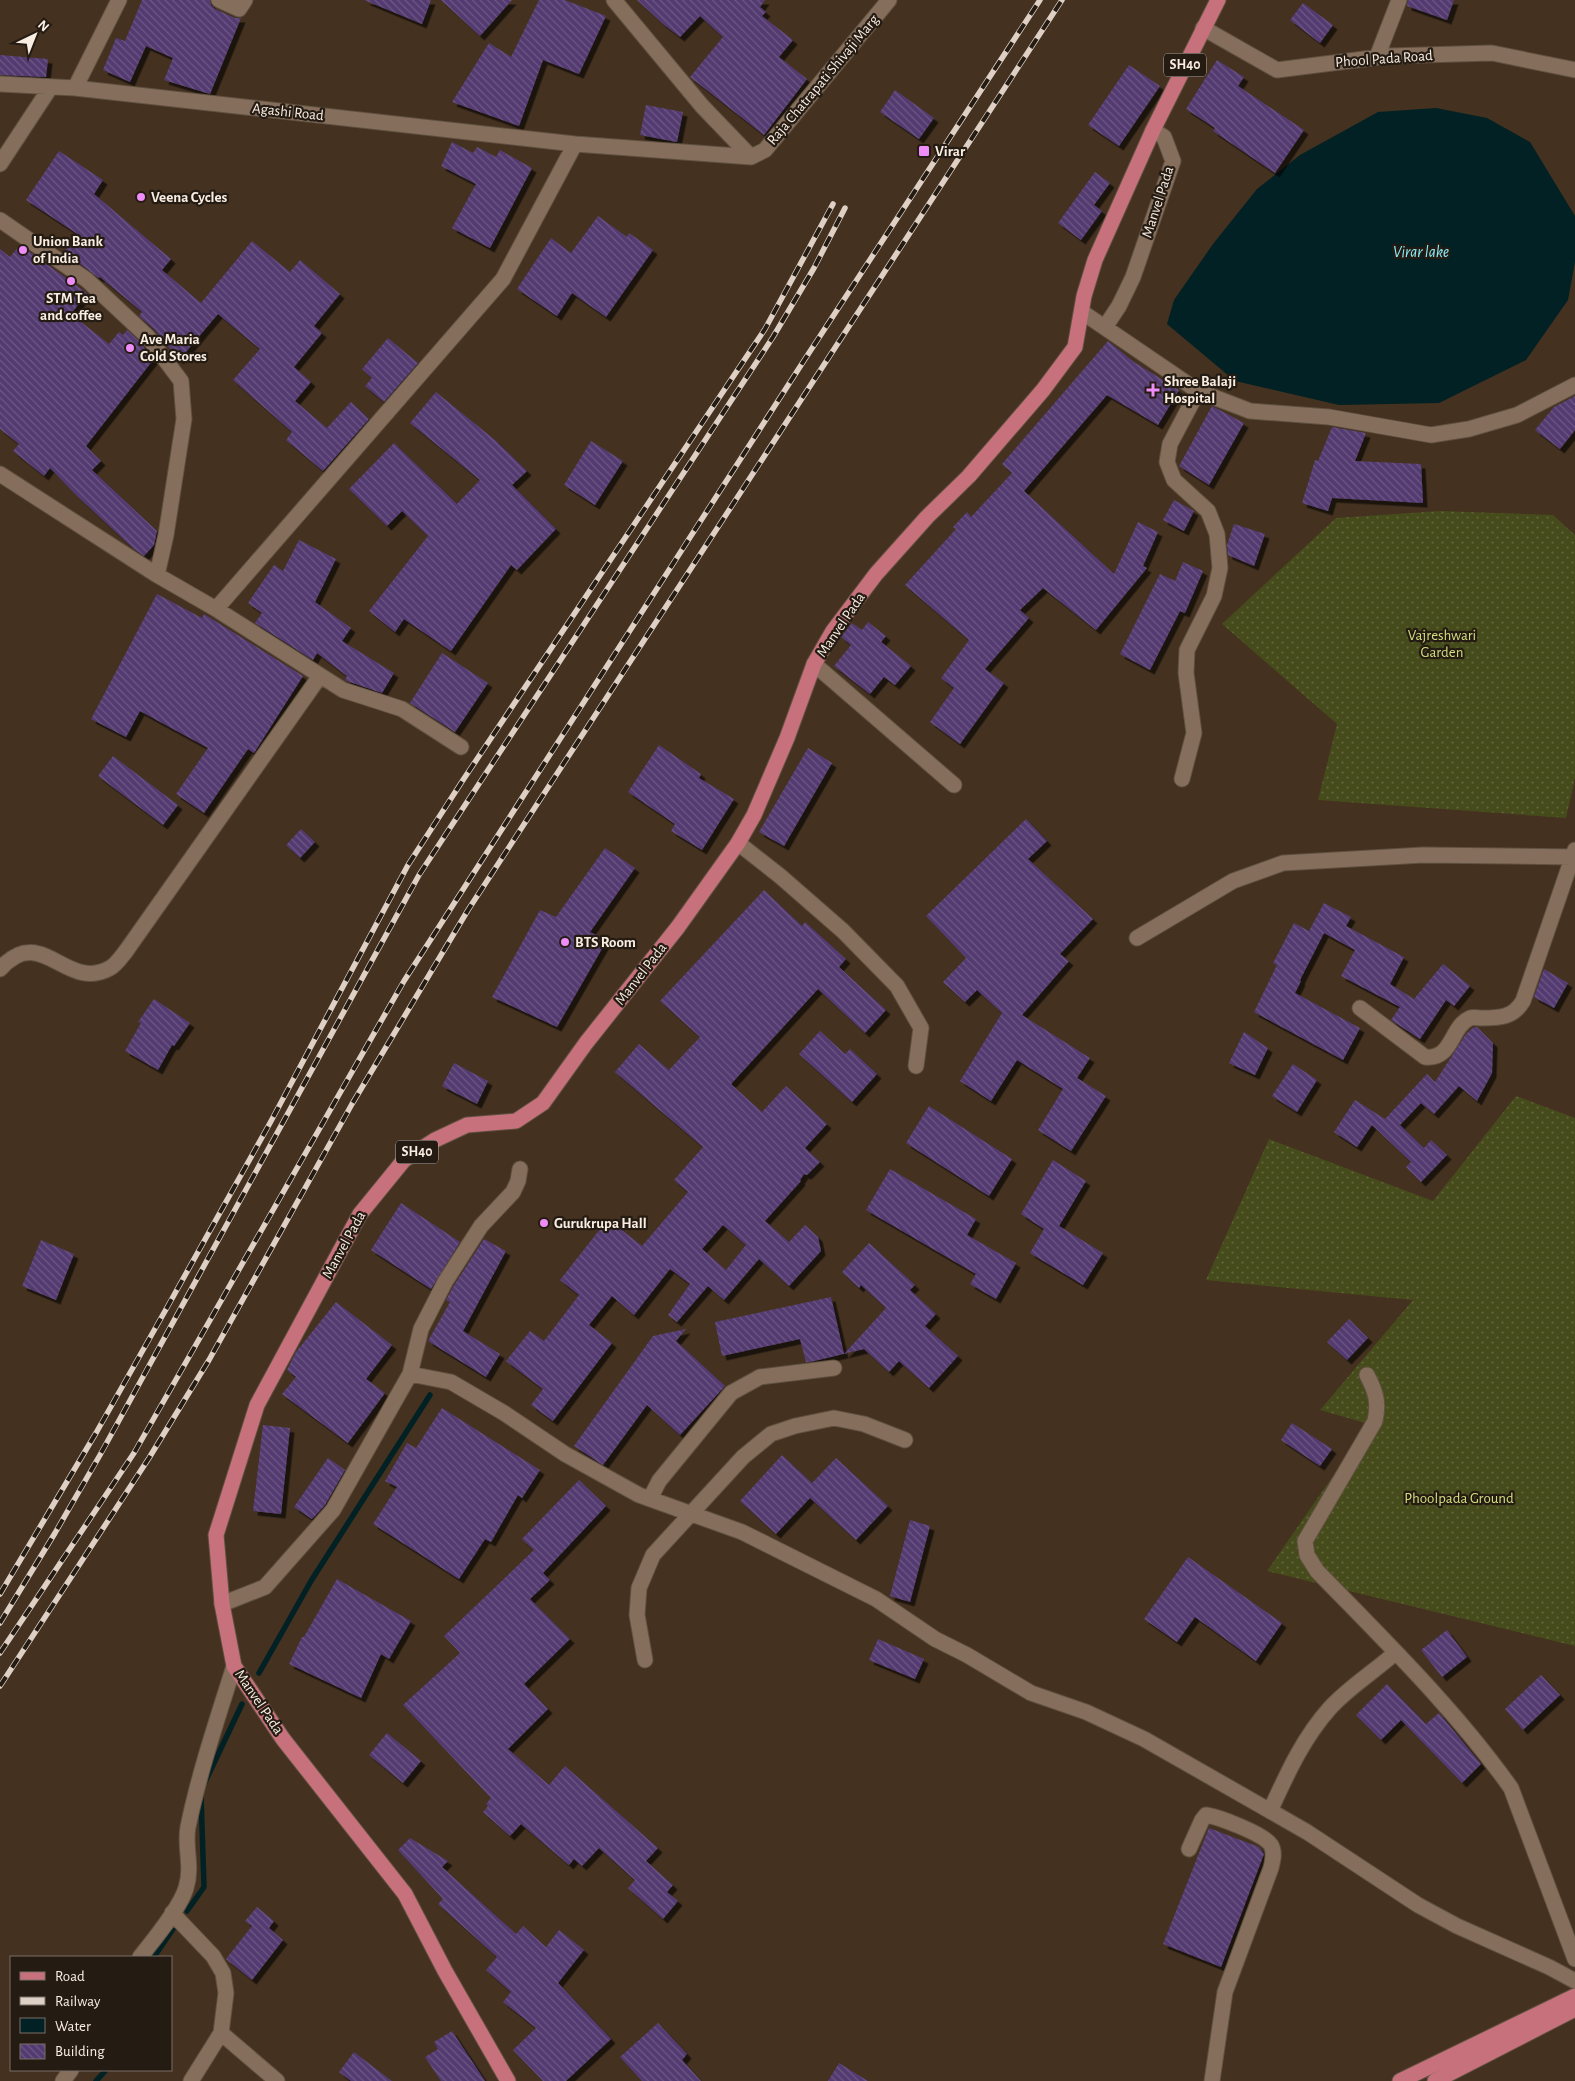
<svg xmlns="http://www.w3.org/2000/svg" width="1575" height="2081" font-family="'Alegreya Sans',sans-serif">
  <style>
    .grass { fill: url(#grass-dots) }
    .water { fill: #022125 }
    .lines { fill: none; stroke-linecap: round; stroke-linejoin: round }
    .stream { stroke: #022125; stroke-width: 5.5 }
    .building { fill: url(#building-back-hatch); fill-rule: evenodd; filter: url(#shadow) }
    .minor-casing { stroke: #605040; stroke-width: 17 }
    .major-casing { stroke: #605040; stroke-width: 17 }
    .minor { stroke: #856f5c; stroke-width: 15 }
    .major { stroke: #c6717c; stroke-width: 15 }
    .rail-casing { stroke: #ded0c4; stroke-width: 5.5 }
    .rail { stroke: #241b13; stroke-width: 4; stroke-dasharray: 11; stroke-linecap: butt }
    .poi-dot { fill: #ee8cf8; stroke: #241b13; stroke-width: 2 }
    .labels { text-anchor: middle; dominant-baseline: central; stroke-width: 4.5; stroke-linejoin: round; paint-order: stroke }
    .shield { fill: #241b13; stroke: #baaea4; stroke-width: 1 }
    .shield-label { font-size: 14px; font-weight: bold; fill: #faede2 }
    .street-label { font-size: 15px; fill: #faede2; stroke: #241b13 }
    .poi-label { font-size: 15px; font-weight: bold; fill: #faede2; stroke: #241b13; text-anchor: start }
    .park-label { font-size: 15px; fill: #d3de7d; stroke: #241b13 }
    .water-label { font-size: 16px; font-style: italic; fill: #8af1fd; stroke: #241b13 }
  </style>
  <defs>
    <pattern id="grass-dots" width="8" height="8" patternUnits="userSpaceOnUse" patternTransform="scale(1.25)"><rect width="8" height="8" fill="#464b1b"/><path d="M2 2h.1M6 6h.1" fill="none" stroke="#62653c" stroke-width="1.8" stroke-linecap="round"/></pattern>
    <pattern id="building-back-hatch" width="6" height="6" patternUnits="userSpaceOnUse" patternTransform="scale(1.25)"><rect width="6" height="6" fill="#533b71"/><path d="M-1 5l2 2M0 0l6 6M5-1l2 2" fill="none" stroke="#6d5885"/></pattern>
    <filter id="shadow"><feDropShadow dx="4.5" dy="4.5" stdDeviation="0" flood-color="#0009"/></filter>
  </defs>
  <rect width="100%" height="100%" fill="#44311f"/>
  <!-- grass -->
  <path class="grass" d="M1440,511L1553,515L1575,535V778L1566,818L1318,800L1337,724L1222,624L1336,518Z
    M1516,1096L1575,1118V1646L1267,1571L1369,1424L1320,1410L1413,1300L1206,1280L1269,1139L1433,1201Z"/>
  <!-- water -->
  <path class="water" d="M1436,108L1487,118L1530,142L1575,216V262L1568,300L1526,360L1439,403L1339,405L1235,381L1167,324L1174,300L1213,244L1257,189L1300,155L1378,112Z"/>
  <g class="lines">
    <!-- stream -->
    <path class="stream" d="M259,1673L311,1581L430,1395
      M205,1782L242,1704
      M187,1911L204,1887L201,1795
      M154,1957L173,1929
      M96,2081L106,2070"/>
  </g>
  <!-- building -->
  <path class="building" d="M142,0H210L211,5L215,9L235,18H241L210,94L164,80L173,58L146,46L130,82L103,70L116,38L125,41Z
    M364,0H431L422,24Z
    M441,0H512L480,36Z
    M539,0H565L606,16L579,74L543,60L519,126L452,102L489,43L511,57Z
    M637,0H765L760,7L766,12L762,16L793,40L779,57L807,79L764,135L690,77L723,37L700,16L680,37L663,24Z
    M1408,0H1454L1447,20L1407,6Z
    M1303,3L1333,25L1320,43L1290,20Z
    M0,55L48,59L46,77L0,75Z
    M1217,60L1244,77L1238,86L1304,130L1275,173L1213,131L1215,128L1186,109Z
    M1129,65L1160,86L1119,146L1088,125Z
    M895,90L934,118L919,139L880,112Z
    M646,105L683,112L677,142L640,135Z
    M452,142L473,153L477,147L496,157L500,150L532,168L490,248L452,228L476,184L441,166Z
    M59,151L103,180L94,194L171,259L162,270L201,303L252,241L290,272L300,260L340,294L314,326L322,333L294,367L311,382L295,401L327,428L351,402L369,419L323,471L286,440L292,432L233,380L260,349L218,314L179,360L155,330L139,316L142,312L100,277L99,278L64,252L79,235L26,200Z
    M1095,172L1110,183L1094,205L1102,211L1081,240L1058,223Z
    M598,216L627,237L629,233L653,250L606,317L572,293L557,316L517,289L551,238L571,253Z
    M20,245L87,293L71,314L109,344L119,332L123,335L127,330L141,343L153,360L86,446L101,461L92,470L157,531L154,545L144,556L134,549L77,496L50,468L44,476L13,451L19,444L0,429V249L10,257Z
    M388,338L418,363L384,402L365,386L372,378L362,369Z
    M1108,341L1134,362L1179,390L1158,425L1107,395L1024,491L1114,574L1138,522L1158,532L1143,566L1147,568L1096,630L1043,588L1020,610L1029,618L985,669L1004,683L960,744L930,722L954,688L941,678L969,640L905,585L956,529L953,527L967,512L971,517L1012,473L1002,464Z
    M436,392L495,440L527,471L512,485L556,529L517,570L511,565L451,651L404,619L395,632L369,611L428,536L402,511L387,526L349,489L394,443L457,504L480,480L410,423Z
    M1575,396V430L1560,449L1535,430L1554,407Z
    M1212,406L1244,423L1209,485L1179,466Z
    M1332,427L1366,433L1355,461L1421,464L1423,503L1332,498L1328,511L1302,503L1315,460L1318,461Z
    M591,441L623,461L595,505L564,485Z
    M1174,500L1194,511L1184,531L1163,520Z
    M1234,524L1265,534L1254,566L1228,555L1227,545Z
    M299,540L336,559L315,602L351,628L342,641L394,673L382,693L347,681L345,680L347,676L317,653L313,660L255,623L262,613L248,603L274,565L283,571Z
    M1183,562L1203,571L1185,613L1180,611L1150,670L1120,654L1160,574L1175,581Z
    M157,594L202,618L204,614L303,676L254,753L248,749L204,813L176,794L208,748L140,711L126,737L91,719Z
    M868,622L886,636L881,642L911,666L895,685L884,677L870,694L834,666L851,645L841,637L852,623L862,630Z
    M442,653L488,683L455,732L410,703Z
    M659,745L701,774L699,778L734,799L702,850L671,831L675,824L628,792Z
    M808,748L832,763L784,846L759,832Z
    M113,756L178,805L163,825L98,776Z
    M1026,819L1047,841L1028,859L1093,919L1060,954L1069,961L1022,1015L1090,1058L1077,1078L1106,1096L1071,1151L1038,1130L1063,1089L1017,1060L991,1101L960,1081L1002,1013L977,990L965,1002L943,982L966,958L926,916Z
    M301,829L315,842L300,858L286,845Z
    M605,848L635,868L590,932L607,940L557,1027L492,997L540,910L556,917Z
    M764,890L802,926L805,922L846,959L839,967L886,1010L865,1033L818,989L731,1084L762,1112L786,1086L827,1124L805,1148L820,1162L807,1175L804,1174L800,1180L801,1181L765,1221L789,1242L805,1225L818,1237L821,1251L789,1286L759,1259L724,1300L708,1286L677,1322L668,1315L690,1284L670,1269L634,1315L612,1296L589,1325L612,1343L553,1421L531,1405L543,1389L506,1361L530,1331L544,1341L579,1295L560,1280L608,1219L642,1246L688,1192L674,1180L703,1147L615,1072L639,1044L669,1070L700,1037L660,1001ZM723,1225L746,1245L726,1270L702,1249Z
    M1324,903L1351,917L1346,926L1404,957L1390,984L1414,999L1443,964L1470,986L1454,1006L1446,1000L1420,1039L1391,1020L1400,1007L1341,976L1355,950L1324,933L1300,980L1301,981L1295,993L1360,1028L1343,1060L1254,1012L1277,965L1273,963L1294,923L1309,931Z
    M1544,969L1568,983L1554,1008L1534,997Z
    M154,999L190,1023L174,1046L172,1045L158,1070L125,1051L141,1023L138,1022Z
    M1474,1027H1477L1493,1043L1492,1073L1477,1101L1459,1086L1434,1114L1421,1103L1400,1125L1424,1148L1431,1140L1447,1155L1421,1182L1406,1167L1411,1162L1372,1125L1357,1147L1334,1132L1355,1100L1385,1119L1427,1074L1435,1082L1466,1034Z
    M820,1031L845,1054L850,1049L877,1074L852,1102L799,1054Z
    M1244,1032L1268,1048L1255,1075L1229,1063Z
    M454,1063L488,1081L477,1104L442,1086Z
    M1293,1064L1317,1080L1297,1112L1272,1096Z
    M929,1106L1012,1159L989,1196L906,1143Z
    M1053,1160L1086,1181L1059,1226L1103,1253L1083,1285L1030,1253L1044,1229L1021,1214Z
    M890,1169L976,1219L967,1235L1016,1263L996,1299L970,1284L976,1274L866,1210Z
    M401,1203L460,1242L431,1289L371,1250Z
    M484,1239L506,1251L463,1331L500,1354L486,1377L428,1341L450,1302L446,1300L453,1287Z
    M41,1240L74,1254L56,1300L22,1286Z
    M869,1243L915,1285L910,1290L936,1314L925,1326L958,1356L929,1388L899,1361L889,1372L864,1349L810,1362H806L800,1339L722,1356L715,1322L831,1297L844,1354L886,1308L861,1285L859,1288L842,1272Z
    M336,1302L392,1345L366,1379L385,1393L348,1443L282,1394L296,1377L287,1370L296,1352Z
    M1349,1319L1368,1338L1347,1360L1327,1342Z
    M686,1329L676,1341L725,1386L680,1435L647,1405L603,1465L574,1446L653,1336Z
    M442,1408L540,1470L522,1498L518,1495L491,1542L485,1539L459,1579L373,1524L397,1487L385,1481L407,1443L416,1448Z
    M1292,1423L1332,1449L1320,1466L1281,1440Z
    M263,1425L290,1428L281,1514L253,1511Z
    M782,1455L812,1483L836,1458L888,1506L856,1540L810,1498L776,1534L740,1501Z
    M328,1458L345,1470L325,1505L312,1519L294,1507Z
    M579,1480L606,1506L543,1573L550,1580L530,1599L570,1639L524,1684L548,1709L508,1749L549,1785L565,1766L658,1848L646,1861L673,1885L667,1892L678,1901L663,1919L628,1888L635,1880L599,1848L582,1866L574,1859L569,1865L521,1824L510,1836L483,1812L488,1806L486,1804L491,1798L403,1705L460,1653L444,1636L534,1550L522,1539Z
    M910,1520L930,1526L910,1602L890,1596Z
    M1188,1557L1282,1623L1256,1661L1195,1617L1177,1642L1144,1619Z
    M337,1579L411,1621L389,1659L381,1654L361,1698L289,1664L302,1637H304Z
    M1447,1630L1467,1657L1442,1677L1421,1650Z
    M878,1639L924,1659L915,1679L869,1660Z
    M1541,1675L1560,1695L1523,1730L1505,1709Z
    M1387,1684L1426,1724L1439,1713L1481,1764L1462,1783L1401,1720L1381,1740L1356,1715Z
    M387,1733L421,1761L403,1783L369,1755Z
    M1209,1828L1259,1847L1264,1854L1221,1967L1163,1944Z
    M410,1838L448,1861L442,1867L516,1934L523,1926L546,1947L559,1930L584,1950L558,1983L611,2039L566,2081H543L513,2050L536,2028L503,2002L511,1992L486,1970L497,1957L438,1904L443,1899L398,1850Z
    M257,1907L274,1921L269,1928L283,1940L252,1980L226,1959L252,1926L245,1921Z
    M658,2023L687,2054L682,2060L701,2081H642L620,2057Z
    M452,2031L485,2081H441L425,2057L438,2049L434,2042Z
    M354,2052L392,2081H351L339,2072Z
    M839,2063L868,2081H828Z"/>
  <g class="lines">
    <defs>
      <path id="minor" d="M219,0L239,9L245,0
        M614,0L702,106L751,157
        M1203,28L1277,70L1388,56L1492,53L1575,70
        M1377,57L1399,0
        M0,84L75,88L575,144L751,157L765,150L889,0
        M75,88L119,0
        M0,164L50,88
        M0,220L87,280L148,337L181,381L184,419L166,535L157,575
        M1082,312L1198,391L1250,411L1329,417L1431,435L1469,429L1517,415L1575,385
        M1105,327L1119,306L1133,277L1173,161L1164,137L1153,130
        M0,474L157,575L216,609L343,690L402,709L461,747
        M216,609L503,279L575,144
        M814,664L954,785
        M1182,779L1194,733L1186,673L1187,650L1214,596L1220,568L1217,534L1208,511L1174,480L1167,462L1170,444L1198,391
        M738,843L780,876L843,931L897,986L921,1028L916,1066
        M1137,938L1233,881L1283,863L1423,855L1575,857
        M0,969C42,922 66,993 110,968C116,965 122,956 126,951L320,676
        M1360,1008L1425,1057C1453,1060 1450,1027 1470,1018C1473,1017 1478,1018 1482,1018C1499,1018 1513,1018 1523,1001L1575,850
        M410,1374L421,1329L445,1282L481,1226L513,1192L518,1181L520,1169
        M1367,1375C1376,1392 1379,1403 1375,1421L1305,1541L1307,1555L1317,1571C1384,1640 1455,1709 1511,1788L1575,1959
        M650,1499L659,1481L731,1393L760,1377L834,1368
        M222,1604L265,1587L333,1510L410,1374L451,1382L504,1413L565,1454L639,1495L742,1532L876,1599L935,1639L967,1655L1031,1693L1086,1712L1144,1739L1307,1832L1418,1905L1457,1926L1549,1967L1575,1981
        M645,1660L637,1615L639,1588L653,1555L743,1457L771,1434L795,1426L834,1418L864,1424L905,1440
        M1270,1811C1287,1774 1303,1738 1330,1708C1348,1688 1375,1671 1395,1653
        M1189,1849L1202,1820L1206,1815C1219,1817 1264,1834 1271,1845C1275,1852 1273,1860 1271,1868L1225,1992L1212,2081
        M172,1913L213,1956L223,1973L226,1993L221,2033L191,2081
        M140,1957C153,1941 180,1908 186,1888C193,1866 184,1846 188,1827C199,1773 217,1720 234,1666
        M221,2033L277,2081
        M63,2081L71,2070"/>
      <path id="major" d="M508,2081L445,1971L405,1894L283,1739L234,1666L222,1604L216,1535L257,1405L360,1214L404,1160L435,1140L467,1125L516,1121L543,1103L586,1043L678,927L738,843L754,815L787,738L814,664L833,631L876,574L927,517L969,476L1043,390L1075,347L1084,296L1095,260L1153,130L1218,0
        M1400,2081L1575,1996
        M1435,2081L1575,2009"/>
    </defs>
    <!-- minor casing -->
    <use href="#minor" class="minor-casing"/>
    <!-- major casing -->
    <use href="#major" class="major-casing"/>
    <!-- minor -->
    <use href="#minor" class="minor"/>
    <!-- major -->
    <use href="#major" class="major"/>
    <defs>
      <path id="rail" d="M0,1594L96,1433L169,1304L270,1123L408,865L463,780L765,329L833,204
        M0,1623L55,1533L100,1455L419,875L773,337L814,268L845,208
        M0,1653L134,1453L404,981L805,359L1040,0
        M0,1686L149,1458L209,1360L352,1104L468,910L1062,0"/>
    </defs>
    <!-- rail casing -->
    <use href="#rail" class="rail-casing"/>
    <!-- rail -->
    <use href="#rail" class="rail"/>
  </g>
  <!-- markers -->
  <g class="poi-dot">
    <rect x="918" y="145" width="12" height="12" rx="2.5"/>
    <circle cx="141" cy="197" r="5"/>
    <circle cx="23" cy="250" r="5"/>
    <circle cx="71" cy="281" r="5"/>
    <circle cx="130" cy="348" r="5"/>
    <path d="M1150.5 382.5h5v5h5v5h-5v5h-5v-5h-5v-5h5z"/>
    <circle cx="565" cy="942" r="5"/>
    <circle cx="544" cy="1223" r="5"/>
  </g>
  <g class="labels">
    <!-- shield labels -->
    <g class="shield">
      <rect x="1164" y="53.5" width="42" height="23" rx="4"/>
      <rect x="396" y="1140.5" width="42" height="23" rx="4"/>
    </g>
    <g class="shield-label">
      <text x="1185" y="65">SH40</text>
      <text x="417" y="1152">SH40</text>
    </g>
    <!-- street labels -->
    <g class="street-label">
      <text transform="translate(1384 59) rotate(-4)">Phool Pada Road</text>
      <text transform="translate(823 80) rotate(-50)">Raja Chatrapati Shivaji Marg</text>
      <text transform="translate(288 112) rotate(6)">Agashi Road</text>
      <text transform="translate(1158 202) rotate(-72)">Manvel Pada</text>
      <text transform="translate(841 625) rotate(-56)">Manvel Pada</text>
      <text transform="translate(641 974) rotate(-52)">Manvel Pada</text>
      <text transform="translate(344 1245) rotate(-61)">Manvel Pada</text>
      <text transform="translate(259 1702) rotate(56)">Manvel Pada</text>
    </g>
    <!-- poi labels -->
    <g class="poi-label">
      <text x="935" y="151">Virar</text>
      <text x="151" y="197">Veena Cycles</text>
      <text x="33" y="241">Union Bank<tspan x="33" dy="17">of India</tspan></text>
      <text x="71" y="298" text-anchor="middle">STM Tea<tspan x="71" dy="17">and coffee</tspan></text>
      <text x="140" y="339">Ave Maria<tspan x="140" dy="17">Cold Stores</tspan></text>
      <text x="1164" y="381">Shree Balaji<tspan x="1164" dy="17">Hospital</tspan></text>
      <text x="575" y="942">BTS Room</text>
      <text x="554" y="1223">Gurukrupa Hall</text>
    </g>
    <!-- park labels -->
    <g class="park-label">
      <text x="1442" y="635">Vajreshwari<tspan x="1442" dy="17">Garden</tspan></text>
      <text x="1459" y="1498">Phoolpada Ground</text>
    </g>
    <!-- water labels -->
    <g class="water-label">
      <text x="1421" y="252">Virar lake</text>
    </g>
  </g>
  <!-- legend -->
  <rect x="10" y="1956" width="162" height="115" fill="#241b13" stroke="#7a6f66"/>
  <rect x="20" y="1972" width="25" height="8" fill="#c6717c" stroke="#7a6f66"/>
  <text x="55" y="1981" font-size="15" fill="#faede2">Road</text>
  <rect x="20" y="1997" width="25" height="8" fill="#ded0c4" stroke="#7a6f66"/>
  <text x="55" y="2006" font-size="15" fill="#faede2">Railway</text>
  <rect x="20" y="2018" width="25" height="15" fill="#022125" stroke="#7a6f66"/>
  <text x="55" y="2031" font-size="15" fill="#faede2">Water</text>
  <rect x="20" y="2044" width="25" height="15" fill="url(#building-back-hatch)" stroke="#7a6f66"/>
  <text x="55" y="2056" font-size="15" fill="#faede2">Building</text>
  <!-- north arrow -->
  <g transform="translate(35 35) rotate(43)" stroke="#241b13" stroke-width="4" paint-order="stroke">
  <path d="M0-4L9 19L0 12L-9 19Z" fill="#faede2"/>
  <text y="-8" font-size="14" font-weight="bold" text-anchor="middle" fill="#faede2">N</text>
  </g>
</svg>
